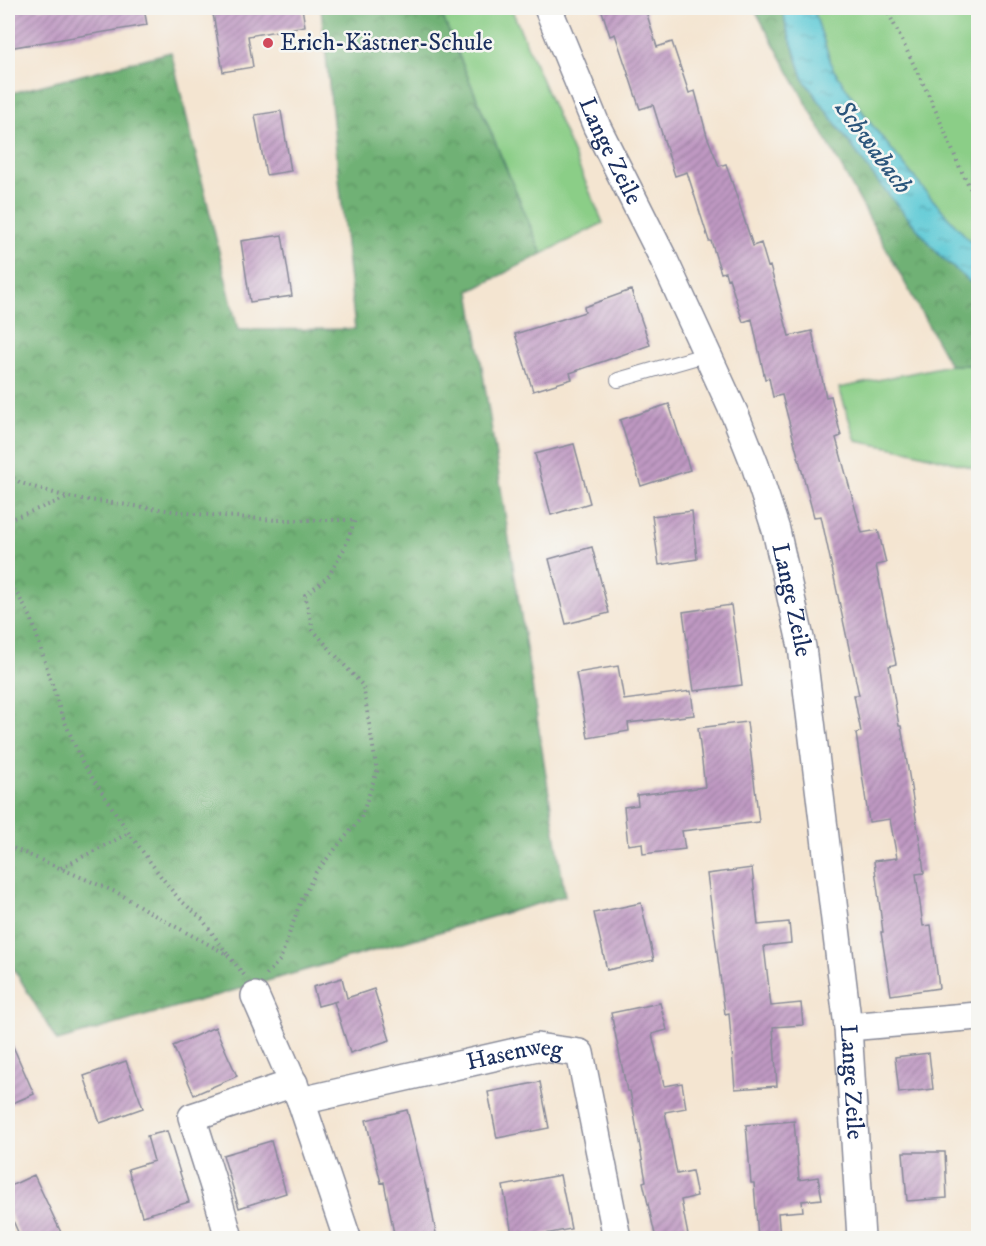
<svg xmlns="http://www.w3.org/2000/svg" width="986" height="1246" font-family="'IM FELL DW Pica',serif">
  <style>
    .grass { fill: #8bce87; stroke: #537e72; stroke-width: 1.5 }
    .forest { fill: url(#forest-crowns); stroke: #467069; stroke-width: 1.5 }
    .water { fill: url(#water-ripples); stroke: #3c7c9a; stroke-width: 1.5 }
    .building { fill: url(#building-hatch) }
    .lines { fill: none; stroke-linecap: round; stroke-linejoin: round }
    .lane-casing { stroke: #888a98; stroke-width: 16 }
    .street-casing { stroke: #888a98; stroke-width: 30 }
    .path { stroke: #888a98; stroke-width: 4; stroke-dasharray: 1.5 4.5; stroke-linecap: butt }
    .lane { stroke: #fff; stroke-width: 14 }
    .street { stroke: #fff; stroke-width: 27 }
    .poi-dot { fill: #d1495b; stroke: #f6f6f2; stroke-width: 2 }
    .labels { text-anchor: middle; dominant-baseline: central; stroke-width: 5; stroke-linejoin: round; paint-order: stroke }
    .poi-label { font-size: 24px; fill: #1b2f5e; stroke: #f6f6f2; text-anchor: start }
    .street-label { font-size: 24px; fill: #1b2f5e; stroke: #f6f6f2 }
    .water-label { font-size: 26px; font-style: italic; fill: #2c567c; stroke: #f6f6f2 }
  </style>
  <defs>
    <pattern id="forest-crowns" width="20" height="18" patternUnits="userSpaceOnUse" patternTransform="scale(1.5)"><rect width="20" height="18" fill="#70b174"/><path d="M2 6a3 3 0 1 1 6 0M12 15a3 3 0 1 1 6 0" fill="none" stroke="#5b9062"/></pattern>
    <pattern id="water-ripples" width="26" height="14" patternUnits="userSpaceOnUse" patternTransform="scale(1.5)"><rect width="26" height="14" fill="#5ecad6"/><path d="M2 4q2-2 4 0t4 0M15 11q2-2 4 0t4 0" fill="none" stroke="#4da4b1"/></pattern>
    <pattern id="building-hatch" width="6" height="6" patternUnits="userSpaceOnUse" patternTransform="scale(1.5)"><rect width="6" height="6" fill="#bf99c2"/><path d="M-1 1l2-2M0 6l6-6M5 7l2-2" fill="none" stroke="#9a7da1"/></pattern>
  </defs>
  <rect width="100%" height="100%" fill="#f6f6f2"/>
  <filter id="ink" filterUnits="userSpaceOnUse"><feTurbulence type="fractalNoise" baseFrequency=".0167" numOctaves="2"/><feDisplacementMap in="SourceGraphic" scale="12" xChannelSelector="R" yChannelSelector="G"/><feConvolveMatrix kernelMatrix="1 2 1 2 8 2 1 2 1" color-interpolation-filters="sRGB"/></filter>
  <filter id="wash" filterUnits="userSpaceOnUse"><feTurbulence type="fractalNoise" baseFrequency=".008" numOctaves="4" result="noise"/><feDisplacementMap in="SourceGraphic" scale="24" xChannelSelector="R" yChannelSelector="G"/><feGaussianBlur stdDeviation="1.35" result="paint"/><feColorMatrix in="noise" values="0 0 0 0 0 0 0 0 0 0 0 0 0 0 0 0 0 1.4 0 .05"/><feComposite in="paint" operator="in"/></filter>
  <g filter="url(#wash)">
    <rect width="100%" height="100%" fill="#f4e5d1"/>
    <!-- grass -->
    <path class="grass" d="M439,8H511L603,223L542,254Z
      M813,8H978V250L925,191L871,124L833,69Z
      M950,365H978V469L910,451L856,441L839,388Z"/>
    <!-- forest -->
    <path class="forest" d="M321,8H439L542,254L470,291L565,896L57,1041L8,959V94L171,52L238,330L355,329Z
      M754,8H783L786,26L804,80L878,182L941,257L978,289V365H950Z"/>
    <!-- water -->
    <path class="water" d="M783,8H813L833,69L871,124L925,191L978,250V289L941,257L878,182L804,80L786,26Z"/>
    <g id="blocks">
      <!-- building -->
      <path class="building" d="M24,8H144L147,25L8,48V10Z
        M212,8H302L305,26L248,36L253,67L223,72Z
        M601,8H645L657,47L672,42L689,93L695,91L707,136L719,166L726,164L753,246L761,243L768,267L770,266L789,336L812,331L826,397L831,396L841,436L836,438L862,533L878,530L886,563L876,565L896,664L889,666L899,726H901L922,855L924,873L916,874L923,926L931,925L939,988L891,995L881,932H883L874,861L897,858L890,819L869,822L856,733L861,732L854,695H859L821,516L814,517L782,395L773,397L769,378L765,379L752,319L743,322L729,278L727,279L725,272L721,273L711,241H709L687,172L675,176L653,105L640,109L615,34L610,36Z
        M281,111L291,171L266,175L255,115Z
        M282,235L292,296L250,302L241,241Z
        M631,290L650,345L570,373L572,379L533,391L515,334L585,312L584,307Z
        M669,404L690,470L641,486L620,420Z
        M574,444L590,503L551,515L535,454Z
        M692,511L697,559L659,565L652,516Z
        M592,547L609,613L566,624L549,559Z
        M731,605L742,685L694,691L683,612Z
        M618,666L624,700L691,691L694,715L628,723L629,731L588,738L576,673Z
        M747,722L759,822L682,831L685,849L643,854L642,843L628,845L624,807L638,805L637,795L705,787L698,728Z
        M752,868L758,925L789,922L791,943L764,946L771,1006L801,1003L803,1025L773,1027L777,1086L735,1089L729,1013L725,1014L707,874Z
        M641,903L654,960L607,970L594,913Z
        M342,978L347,998L374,989L390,1040L350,1053L334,1002L337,1001L318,1006L313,987Z
        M660,1003L667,1030L652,1034L664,1086L682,1083L686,1108L665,1112L677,1174L692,1171L697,1196L681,1200L688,1235L673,1239H656L643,1182L646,1181L630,1091H627L611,1013Z
        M215,1027L237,1076L194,1095L173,1046Z
        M8,1035L34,1094L8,1105Z
        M929,1053L933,1089L899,1093L895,1057Z
        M126,1061L143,1108L100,1123L84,1076Z
        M540,1082L549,1128L497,1138L488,1092Z
        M407,1110L427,1191L428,1190L437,1239H395L384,1182L381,1183L366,1120Z
        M794,1121L799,1180L818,1177L822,1199L802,1201L803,1211L778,1213L780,1239H758L754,1183H751L746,1125Z
        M167,1131L189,1202L142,1216L128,1169L154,1161L147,1136Z
        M271,1141L286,1193L239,1208L223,1155Z
        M903,1152H945L947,1198L907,1201Z
        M34,1175L64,1239H21L8,1209V1187Z
        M560,1175L571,1229L520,1239H513L503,1186Z"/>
    </g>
  </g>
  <g filter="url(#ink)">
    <use href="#blocks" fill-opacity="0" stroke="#888a98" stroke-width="1.5"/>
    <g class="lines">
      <defs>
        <path id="lane" d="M618,380L708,354"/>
        <g id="street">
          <path id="s1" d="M548,8L597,127L664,260L736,417L755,465L776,530L802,647L848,1027L861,1238"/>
          <path d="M255,996L301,1101L347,1238"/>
          <path d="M848,1027L978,1016"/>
          <path id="s2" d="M301,1101L537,1047L580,1053L617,1238"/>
          <path d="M229,1238L218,1199L192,1117L294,1083"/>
        </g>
      </defs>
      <!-- lane casing -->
      <use href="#lane" class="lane-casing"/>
      <!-- street casing -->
      <use href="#street" class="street-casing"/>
      <!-- path -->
      <path class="path" d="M886,8L932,102L960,168L978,203
        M8,475L21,483L67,497L196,514L276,520H355L344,549L328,577L305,595L313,630L363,686L377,771L361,818L316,872L300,903L280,960L266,975
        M8,520L67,498
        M8,579L31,617L61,713L82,762L129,833L162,878L179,899L202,919L228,955
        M8,846L118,893L156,916L228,955L244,975
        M61,868L129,833"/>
      <!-- lane -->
      <use href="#lane" class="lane"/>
      <!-- street -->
      <use href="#street" class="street"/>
    </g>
  </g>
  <!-- markers -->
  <circle class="poi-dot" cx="268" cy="43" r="6"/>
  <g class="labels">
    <!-- poi labels -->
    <g class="poi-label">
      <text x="280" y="43">Erich-Kästner-Schule</text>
    </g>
    <!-- street labels -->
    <g class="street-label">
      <text stroke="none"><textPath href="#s1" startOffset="156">Lange Zeile</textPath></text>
      <text stroke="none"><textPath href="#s1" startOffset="642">Lange Zeile</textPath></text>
      <text stroke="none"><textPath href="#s2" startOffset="219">Hasenweg</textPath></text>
      <text stroke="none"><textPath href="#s1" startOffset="1128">Lange Zeile</textPath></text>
    </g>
    <!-- water labels -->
    <g class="water-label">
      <text transform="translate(873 147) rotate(53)">Schwabach</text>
    </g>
  </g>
  <!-- margin -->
  <rect width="986" height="1246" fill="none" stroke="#f6f6f2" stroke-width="30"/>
</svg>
